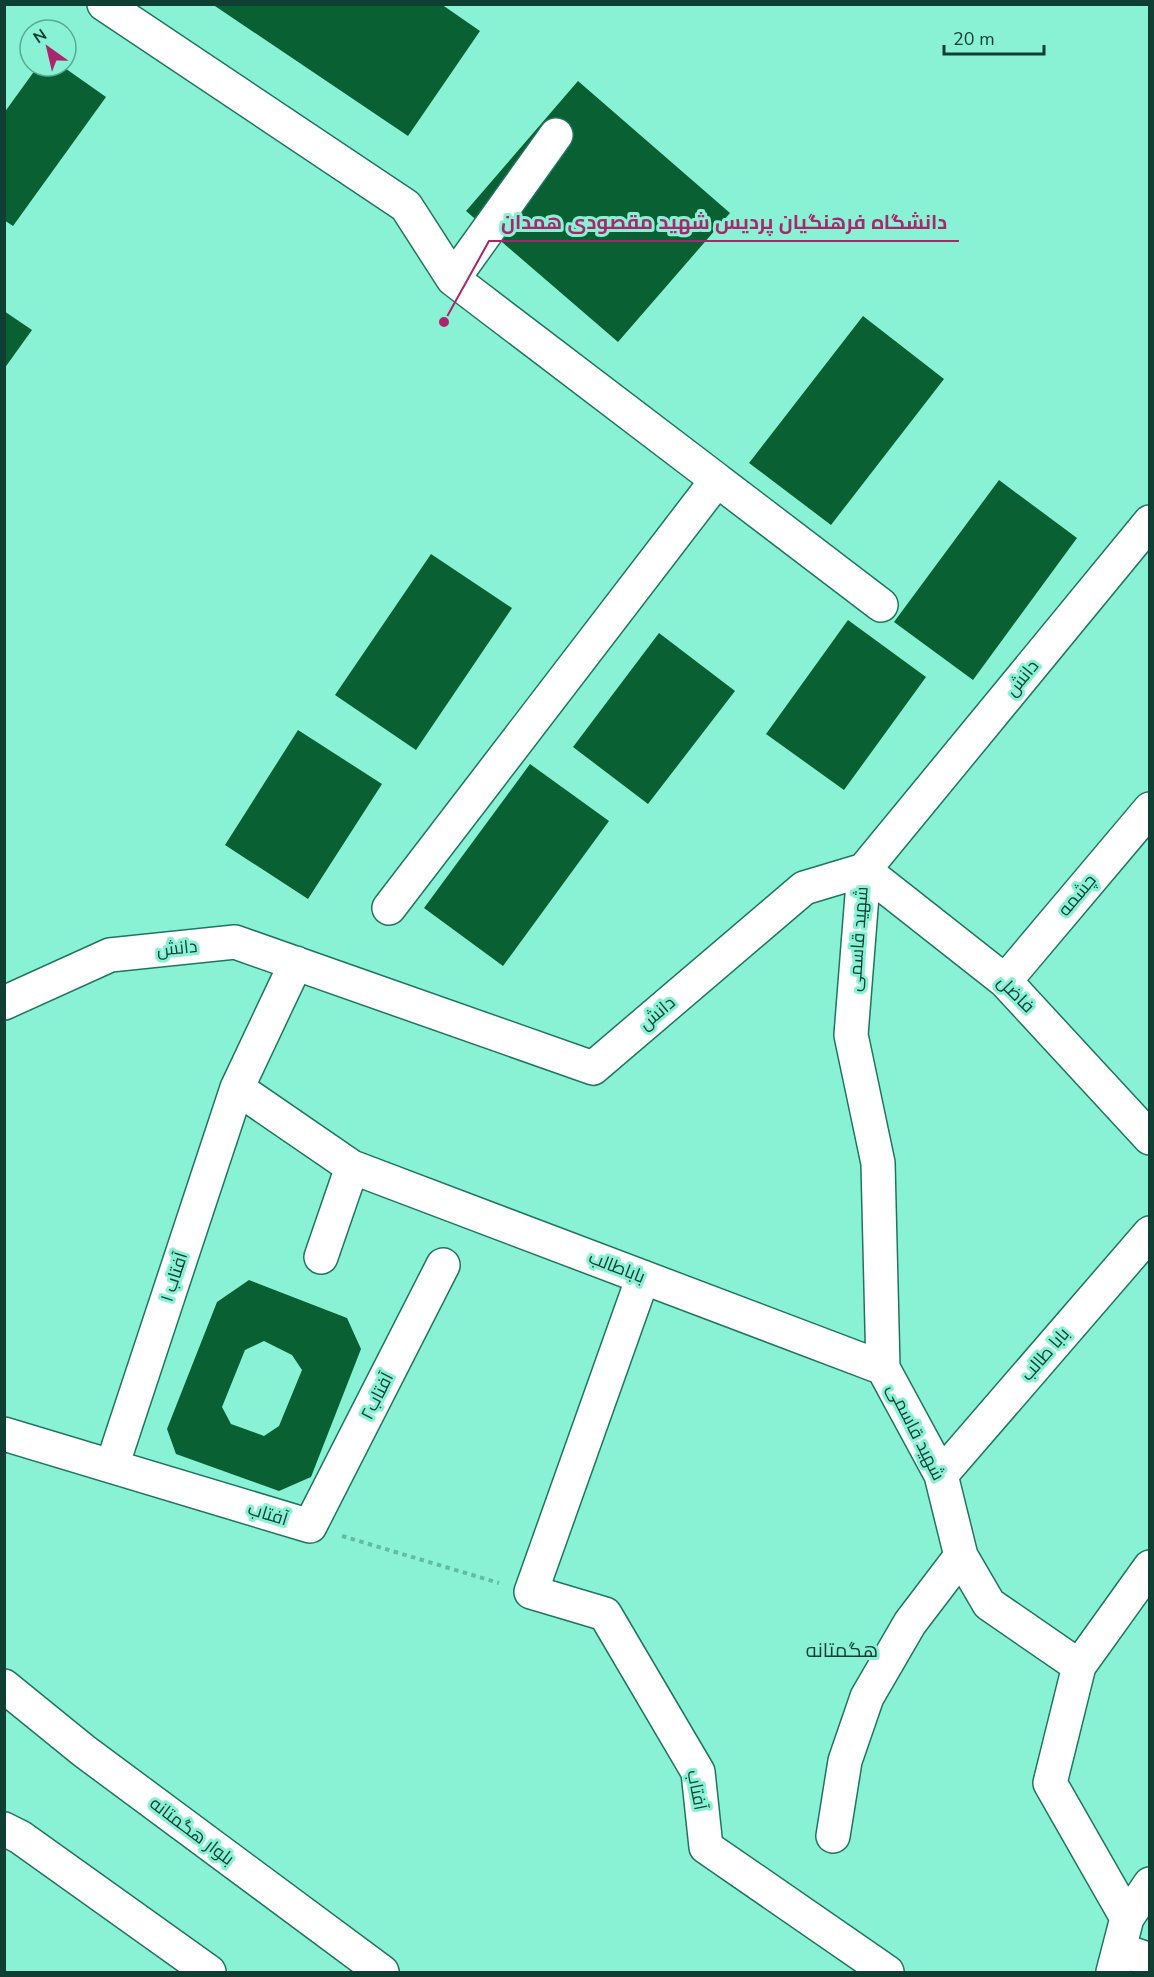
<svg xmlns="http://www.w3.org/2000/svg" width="1154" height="1977" font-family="'Nunito Sans',Cairo,sans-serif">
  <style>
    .building { fill: #096133; fill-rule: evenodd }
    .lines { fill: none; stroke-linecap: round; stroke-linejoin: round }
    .minor-casing { stroke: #207561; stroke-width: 36 }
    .major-casing { stroke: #207561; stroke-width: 36 }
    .path { stroke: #64bba3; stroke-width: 4; stroke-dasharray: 4.5 4.5; stroke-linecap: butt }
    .minor { stroke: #fff; stroke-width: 33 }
    .major { stroke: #fff; stroke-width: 33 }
    .labels { text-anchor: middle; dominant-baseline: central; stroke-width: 6; stroke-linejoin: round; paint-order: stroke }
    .street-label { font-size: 18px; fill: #0f3e32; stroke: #89f2d4 }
    .neighbourhood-label { font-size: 20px; fill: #0f3e32; stroke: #89f2d4 }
    .leader { fill: none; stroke: #aa256d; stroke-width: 2 }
    .callout-dot { fill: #aa256d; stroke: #89f2d4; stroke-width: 2 }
    .callout-label { font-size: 20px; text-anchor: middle; font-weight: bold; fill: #aa256d; stroke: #89f2d4; stroke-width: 6; stroke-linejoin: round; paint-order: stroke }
  </style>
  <rect width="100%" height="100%" fill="#89f2d4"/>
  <!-- building -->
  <path class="building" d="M212,4H441L480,31L408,136Z
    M38,66H62L106,97L13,226L4,220V113Z
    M578,81L730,213L618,342L466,211Z
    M4,311L32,330L4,369Z
    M863,316L944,379L831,525L749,463Z
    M999,480L1077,538L973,680L894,622Z
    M431,554L512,608L416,750L335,695Z
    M848,620L926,677L844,790L766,734Z
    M659,633L735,691L648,804L573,747Z
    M298,730L382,784L308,899L225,845Z
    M530,764L609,821L503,966L424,908Z
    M249,1280L347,1318L361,1349L311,1477L279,1491L176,1454L167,1429L217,1302ZM264,1341L292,1355L302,1370L279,1426L264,1436L231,1424L222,1407L245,1350Z"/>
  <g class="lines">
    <defs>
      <path id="minor" d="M104,4L406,206L453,279L717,480L389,908
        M453,279L556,135
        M717,480L881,605
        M864,870L851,1035L878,1163L883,1368L941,1475L961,1556L989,1604L1079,1666
        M864,870L1005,981L1150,1138
        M296,963L237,1088L352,1167L883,1368
        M1005,981L1150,809
        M4,1003L110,955L235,942L593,1068L804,888L864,870L1150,522
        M321,1257L352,1167
        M643,1277L531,1592L605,1614L698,1772L706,1847L887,1972
        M4,1434L310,1526L443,1265
        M112,1466L237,1088
        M941,1475L1150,1233
        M833,1836L845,1761L867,1697L910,1623L961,1556
        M1127,1918L1050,1783L1079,1666L1150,1567
        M1119,1949L1150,1960
        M1113,1972L1127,1918L1150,1884"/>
      <path id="major" d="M4,1686L84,1751L382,1972
        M4,1829L20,1837L209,1972"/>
    </defs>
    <!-- minor casing -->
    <use href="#minor" class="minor-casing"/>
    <!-- major casing -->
    <use href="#major" class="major-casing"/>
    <!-- path -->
    <path class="path" d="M342,1536L499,1583"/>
    <!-- minor -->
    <use href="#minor" class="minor"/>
    <!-- major -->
    <use href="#major" class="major"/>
  </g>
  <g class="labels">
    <!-- street labels -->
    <g class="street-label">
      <text transform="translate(1022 678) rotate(-51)">دانش</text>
      <text transform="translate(1077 895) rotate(-50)">چشمه</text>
      <text transform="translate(858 939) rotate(-86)">شهید قاسمی</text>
      <text transform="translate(177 948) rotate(-6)">دانش</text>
      <text transform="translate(1016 994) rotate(45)">فاضل</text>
      <text transform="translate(657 1013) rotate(-40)">دانش</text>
      <text transform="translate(617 1267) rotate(21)">باباطالب</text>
      <text transform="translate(174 1277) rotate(-72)">آفتاب ۱</text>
      <text transform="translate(1045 1354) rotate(-49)">بابا طالب</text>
      <text transform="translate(377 1396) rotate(-63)">آفتاب۲</text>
      <text transform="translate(916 1432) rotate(63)">شهید قاسمی</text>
      <text transform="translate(268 1514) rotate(17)">آفتاب</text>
      <text transform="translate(697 1790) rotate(79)">آفتاب</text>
      <text transform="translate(192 1831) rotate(37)">بلوار هگمتانه</text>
    </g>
    <!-- neighbourhood labels -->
    <g class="neighbourhood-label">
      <text x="842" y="1650">هگمتانه</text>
    </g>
  </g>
  <!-- callouts -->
  <path class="leader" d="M444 322L489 241H959"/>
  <circle class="callout-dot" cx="444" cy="322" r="6"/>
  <g class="callout-label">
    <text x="724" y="229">دانشگاه فرهنگیان پردیس شهید مقصودی همدان</text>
  </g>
  <!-- border -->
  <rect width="1154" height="1977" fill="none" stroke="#0f3e32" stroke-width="12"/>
  <!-- north arrow -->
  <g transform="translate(48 48) rotate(326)"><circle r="28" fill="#89f2d4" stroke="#58aa93" stroke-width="1.5"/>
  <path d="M0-4.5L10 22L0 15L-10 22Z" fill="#aa256d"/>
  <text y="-9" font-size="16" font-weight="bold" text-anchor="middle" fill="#0f3e32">N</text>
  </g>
  <!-- scale -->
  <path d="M944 45v9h100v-9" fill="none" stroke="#0f3e32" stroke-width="3"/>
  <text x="953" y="45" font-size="18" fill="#0f3e32" stroke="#89f2d4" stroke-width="4.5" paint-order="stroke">20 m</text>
</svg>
